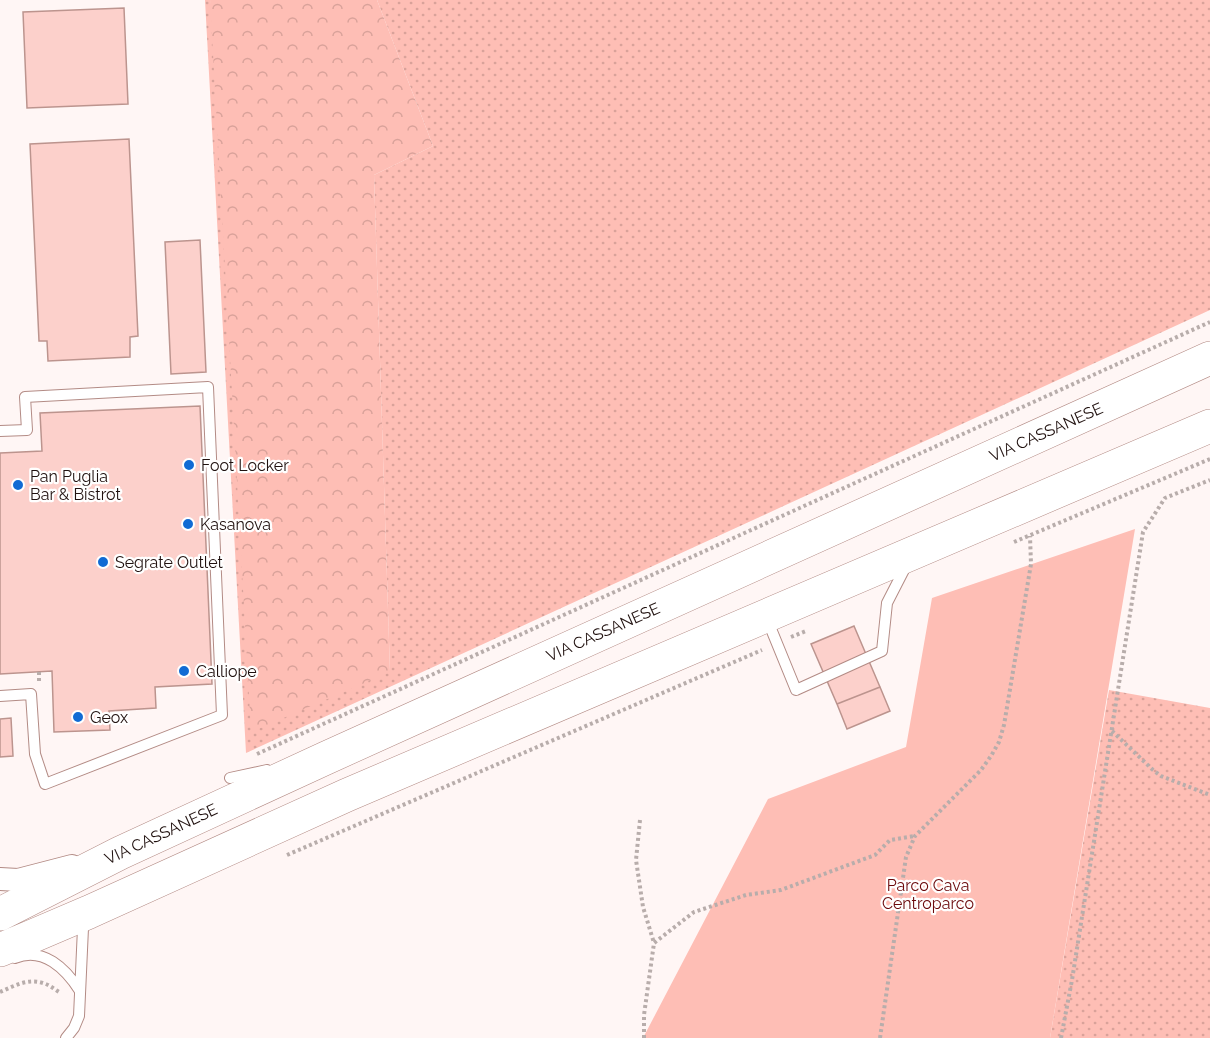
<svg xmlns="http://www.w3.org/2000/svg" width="1210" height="1038" font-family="Raleway,sans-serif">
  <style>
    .grass { fill: url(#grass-dots) }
    .forest { fill: url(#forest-crowns) }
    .park { fill: #febeb5 }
    .building { fill: #fcd0cb; stroke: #bc948e; stroke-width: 1.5 }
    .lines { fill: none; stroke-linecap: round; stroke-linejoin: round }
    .service-casing { stroke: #b38b85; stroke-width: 12 }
    .minor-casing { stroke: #b38b85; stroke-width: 24 }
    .primary-casing { stroke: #b38b85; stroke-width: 34 }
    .path { stroke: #b8adab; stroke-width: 4; stroke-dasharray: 3 3; stroke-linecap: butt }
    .service { stroke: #fff; stroke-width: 10 }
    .minor { stroke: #fff; stroke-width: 22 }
    .primary { stroke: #fff; stroke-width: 33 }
    .poi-dot { fill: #116bd4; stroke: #fff; stroke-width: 2 }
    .labels { text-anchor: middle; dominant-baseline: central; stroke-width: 4.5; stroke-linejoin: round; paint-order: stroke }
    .street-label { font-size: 16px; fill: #20110f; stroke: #fff }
    .poi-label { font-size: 16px; fill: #20110f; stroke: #fff; text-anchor: start }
    .park-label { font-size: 16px; fill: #6c0a0c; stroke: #fff }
  </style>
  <defs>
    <pattern id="grass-dots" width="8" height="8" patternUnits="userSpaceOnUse" patternTransform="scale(1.5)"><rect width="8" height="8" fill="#febeb5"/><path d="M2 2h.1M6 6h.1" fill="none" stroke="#d9a29a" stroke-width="1.8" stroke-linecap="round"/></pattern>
    <pattern id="forest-crowns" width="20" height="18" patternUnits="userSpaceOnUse" patternTransform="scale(1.5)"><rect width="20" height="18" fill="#febeb5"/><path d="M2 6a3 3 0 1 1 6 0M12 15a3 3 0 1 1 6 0" fill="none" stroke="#d9a29a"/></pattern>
  </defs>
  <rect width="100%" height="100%" fill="#fff6f5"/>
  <!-- grass -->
  <path class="grass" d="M205,0H210L390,672L374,175L433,146L377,0H1210V310L246,753Z
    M1109,690L1210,708V1038H1050Z"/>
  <!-- forest -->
  <path class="forest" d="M210,0H377L433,146L374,175L390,672L251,732Z"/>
  <!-- park -->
  <path class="park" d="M1135,529L1050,1038H643L768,799L906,747L932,598Z"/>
  <!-- building -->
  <path class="building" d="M124,8L128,104L27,108L23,12Z
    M129,139L138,336L130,337V357L48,361L47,341H39L30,144Z
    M200,240L206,372L171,374L165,242Z
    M200,406L212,684L155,687L156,708L109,711L110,730L54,732L52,671L0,674V453L42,451L40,413Z
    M854,626L880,687L837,704L811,644Z
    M880,687L890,711L847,729L837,704Z
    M11,718L13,756L0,757V719Z"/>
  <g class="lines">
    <defs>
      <path id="service" d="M0,431L27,430L25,397L208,387L222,715L45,784L35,754L31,694L0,696
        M767,619L796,690L882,651L887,603L907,564
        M230,778L267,770
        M15,958C43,946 66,969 80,991
        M66,1038L74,1028L79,1016L83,928L86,920"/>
      <path id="minor" d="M0,879L18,880L72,866"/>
      <path id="primary" d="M0,914L120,853L326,758L1210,358
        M0,950L89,912L347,795L1210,426"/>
    </defs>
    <!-- service casing -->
    <use href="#service" class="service-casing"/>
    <!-- minor casing -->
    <use href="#minor" class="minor-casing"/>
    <!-- primary casing -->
    <use href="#primary" class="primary-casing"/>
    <!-- path -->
    <path class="path" d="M1014,542L1210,459
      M791,637L806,631
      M39,672V681
      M1112,731L1153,770L1161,776L1210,795
      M257,754L1210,322
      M640,820L636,860L643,907L654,943
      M287,855L762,650
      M0,992C14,986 28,978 43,983C50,985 55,990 61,993
      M644,1038V1015L654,943L694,912L746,895L781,890L875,855L890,840L915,836
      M880,1038L906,857L915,836L981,770L991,756L999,742L1004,725L1031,564L1030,536
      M1061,1038L1072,980L1143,532L1165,498L1210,480"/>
    <!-- service -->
    <use href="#service" class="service"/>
    <!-- minor -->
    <use href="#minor" class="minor"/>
    <!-- primary -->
    <use href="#primary" class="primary"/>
  </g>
  <!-- markers -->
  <g class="poi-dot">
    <circle cx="189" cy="465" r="6"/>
    <circle cx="18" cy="485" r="6"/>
    <circle cx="188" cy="524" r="6"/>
    <circle cx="103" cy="562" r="6"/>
    <circle cx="184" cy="671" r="6"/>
    <circle cx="78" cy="717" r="6"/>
  </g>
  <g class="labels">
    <!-- street labels -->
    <g class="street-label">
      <text transform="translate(1046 432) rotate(-24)">VIA CASSANESE</text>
      <text transform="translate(603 632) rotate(-24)">VIA CASSANESE</text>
      <text transform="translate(161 834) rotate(-25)">VIA CASSANESE</text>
    </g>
    <!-- poi labels -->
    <g class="poi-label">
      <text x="201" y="465">Foot Locker</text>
      <text x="30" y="476">Pan Puglia<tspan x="30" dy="18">Bar &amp; Bistrot</tspan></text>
      <text x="200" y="524">Kasanova</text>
      <text x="115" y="562">Segrate Outlet</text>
      <text x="196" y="671">Calliope</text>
      <text x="90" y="717">Geox</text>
    </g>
    <!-- park labels -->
    <g class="park-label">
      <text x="928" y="885">Parco Cava<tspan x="928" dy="18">Centroparco</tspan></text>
    </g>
  </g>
</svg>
